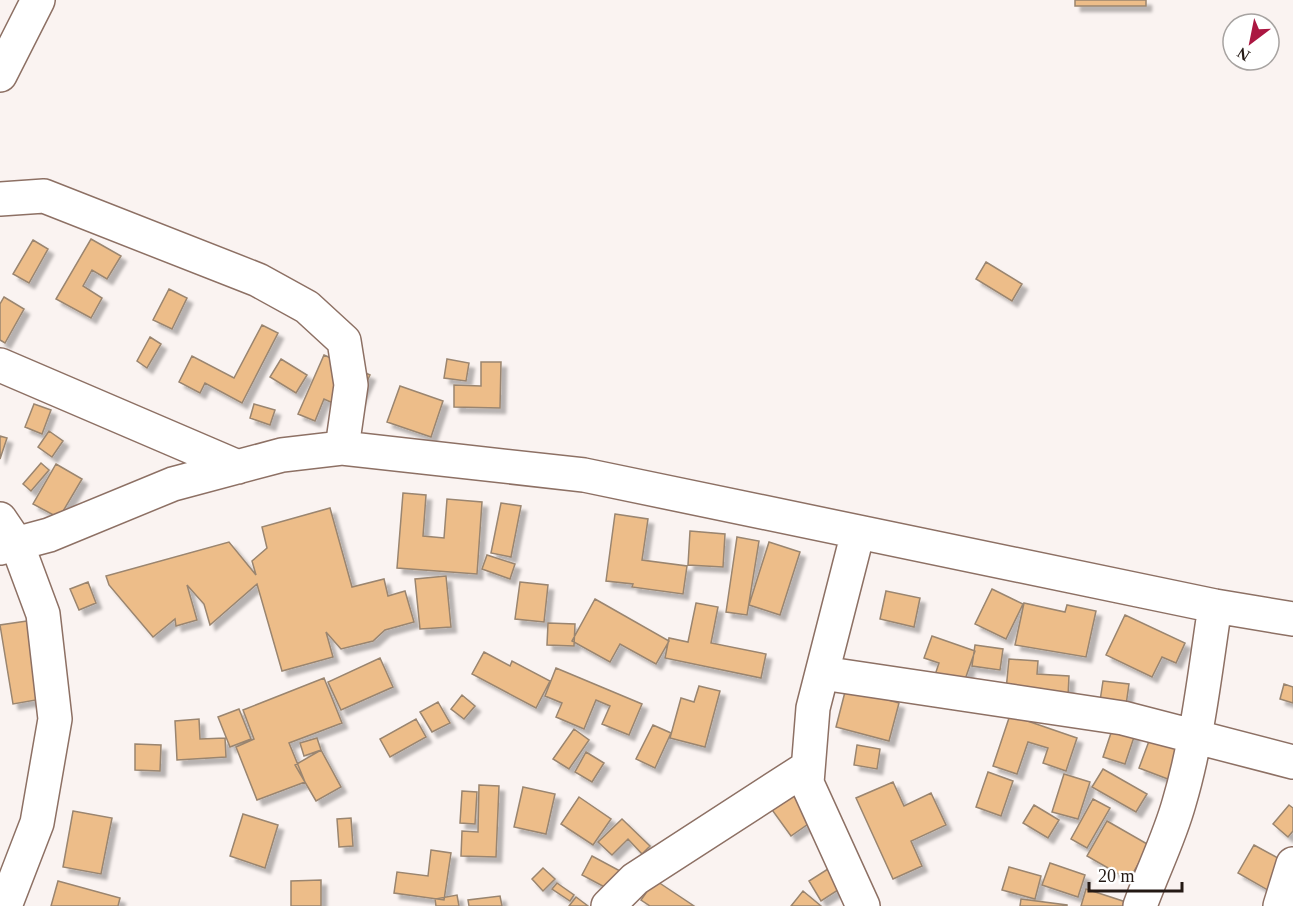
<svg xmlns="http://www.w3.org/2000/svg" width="1293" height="906" font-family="Georgia,serif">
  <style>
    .building { fill: #edbd89; stroke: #9a856f; stroke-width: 1.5; filter: url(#shadow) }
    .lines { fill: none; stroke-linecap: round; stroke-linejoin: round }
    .minor-casing { stroke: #8d7064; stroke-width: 36 }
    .minor { stroke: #fff; stroke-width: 33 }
  </style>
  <defs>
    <filter id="shadow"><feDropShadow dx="5.5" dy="5.5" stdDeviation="1.5" flood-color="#0004"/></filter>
  </defs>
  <rect width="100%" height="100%" fill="#faf3f1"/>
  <!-- building -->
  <path class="building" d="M1075,0H1146V6H1075Z
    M91,239L121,256L107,279L92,270L83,286L102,298L91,318L56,299Z
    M33,240L48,249L29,283L13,274Z
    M986,262L1022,284L1012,301L976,279Z
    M169,289L187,298L172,329L153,320Z
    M4,297L24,309L5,343L0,340V304Z
    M262,325L278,333L242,403L205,383L200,393L179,382L192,356L234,378Z
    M150,337L161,344L147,368L137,361Z
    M324,355L370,375L353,412L324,399L315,421L298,414Z
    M281,359L307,375L296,393L270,377Z
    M447,359L469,363L466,381L444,378Z
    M481,362H501L500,408L454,407V385L481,386Z
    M400,386L443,401L431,437L387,422Z
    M34,404L51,410L42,434L25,427Z
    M254,404L275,410L270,425L250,418Z
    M49,431L63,441L52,457L38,447Z
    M0,436L7,438L0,459Z
    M41,463L49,470L31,491L23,484Z
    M56,464L82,479L59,518L33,504Z
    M403,493L426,495L423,536L444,538L447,499L482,502L477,574L397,568Z
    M501,503L521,506L511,557L491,553Z
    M330,508L352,587L384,579L388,596L405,591L414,622L385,630L373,641L341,649L326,632L333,657L282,671L257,584L210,625L204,604L187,585L197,620L176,626L175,619L153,637L109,585L106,576L229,542L256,575L252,561L267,548L262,527Z
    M615,514L648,519L642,560L687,566L683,594L632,587L633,584L606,581Z
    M690,531L725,534L723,567L688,565Z
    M737,537L759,541L747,615L726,612Z
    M769,542L800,552L780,615L749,605Z
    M487,555L515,564L510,579L482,569Z
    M446,576L451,627L420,629L415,579Z
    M88,582L96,603L79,610L70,589Z
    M520,582L548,585L544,622L515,619Z
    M992,589L1023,604L1006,639L975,624Z
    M886,591L920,598L914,627L880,619Z
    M595,599L669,641L656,664L620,644L610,662L572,641Z
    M696,603L718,607L711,643L766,654L761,678L665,658L669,638L688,642Z
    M1024,603L1065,612L1067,605L1096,611L1086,657L1015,645Z
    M1125,615L1185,643L1176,663L1162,657L1152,677L1106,655Z
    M47,618L59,696L13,704L0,625Z
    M548,623L575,624L574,646L547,645Z
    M932,636L975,651L962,688L934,678L939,663L924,658Z
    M975,645L1003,649L1000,670L972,666Z
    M484,652L510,666L512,661L550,681L536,708L472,674Z
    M380,658L393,687L341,710L328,682Z
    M1009,659L1038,661L1037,674L1069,676L1068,696L1006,690Z
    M556,668L642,704L629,735L602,724L610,706L596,700L584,729L556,717L562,703L545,696Z
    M324,678L342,723L289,743L305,782L257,800L236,747L254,739L243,710Z
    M1103,681L1129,684L1126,705L1100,701Z
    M1284,684L1293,687V703L1280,699Z
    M699,686L720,691L705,747L670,738L681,698L694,702Z
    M846,688L899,703L889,741L836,727Z
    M462,695L475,706L464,719L451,709Z
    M438,702L450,723L432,732L420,712Z
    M239,709L251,739L230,747L218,717Z
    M1010,715L1077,738L1066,771L1043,763L1048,748L1028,742L1017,774L993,766Z
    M199,719L200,739L225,738L226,757L177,760L175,721Z
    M416,719L426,737L390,757L380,739Z
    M653,725L671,733L655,768L636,759Z
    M1113,727L1135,734L1125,764L1103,757Z
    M574,729L589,740L569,769L553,759Z
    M1152,733L1185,745L1173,781L1139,768Z
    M317,738L321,750L304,756L300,743Z
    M135,744L161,745L160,771L135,770Z
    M857,745L880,749L877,769L854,765Z
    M321,750L341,787L316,801L295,765Z
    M586,752L604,763L592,782L575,772Z
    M1103,769L1147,794L1136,812L1092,787Z
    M988,772L1013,781L1001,816L976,807Z
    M1064,774L1090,782L1078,819L1052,812Z
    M810,779L831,808L791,836L770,807Z
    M893,782L904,806L931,793L946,825L911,841L922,866L893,879L856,798Z
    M479,785L499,786L496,857L461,856L462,831L478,832Z
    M523,787L555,794L546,834L514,827Z
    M462,791L477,792L475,824L460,823Z
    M579,797L611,819L593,845L561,824Z
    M1093,799L1110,808L1087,848L1071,839Z
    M1034,805L1059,820L1048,838L1023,823Z
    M1289,805L1293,808V831L1288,837L1273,824Z
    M73,811L112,818L101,874L63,867Z
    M243,814L278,825L265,868L230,856Z
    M351,818L353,846L339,847L337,819Z
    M622,819L650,846L642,854L628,839L612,855L598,842Z
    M1107,821L1149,845L1129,880L1087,856Z
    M1254,845L1289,864L1273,893L1238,873Z
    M431,850L451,853L444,900L394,893L397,872L428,876Z
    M592,856L622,872L612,891L582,875Z
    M842,860L855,879L821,901L809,881Z
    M1050,863L1085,875L1078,897L1042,885Z
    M1009,867L1041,876L1035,899L1002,890Z
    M543,868L555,879L543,891L532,879Z
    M321,880V906H291V881Z
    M655,880L694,906H650L641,900Z
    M58,881L120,898L118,906H51Z
    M557,883L574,895L570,901L552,889Z
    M1086,889L1126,902L1124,906H1081Z
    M803,891L821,906H791Z
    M457,895L459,906H436L435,899Z
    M500,896L502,906H469L468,900Z
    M576,897L588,906H569Z
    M1021,899L1067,905V906H1020Z"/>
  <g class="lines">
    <defs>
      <path id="minor" d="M0,75L38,0
        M0,199L44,196L258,280L307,307L344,341L351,385L342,448
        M0,365L238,467
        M0,519L17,544L43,614L55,719L37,823L5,906
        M858,532L813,708L807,783L863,906
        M0,548L49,535L173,484L282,455L342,448L584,475L1215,606L1293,619
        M822,673L1123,718L1293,762
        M608,906L635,879L808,767
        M1140,906C1152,872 1169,839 1179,803C1198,739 1205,672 1215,606
        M1280,906L1293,864"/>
    </defs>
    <!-- minor casing -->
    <use href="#minor" class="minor-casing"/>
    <!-- minor -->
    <use href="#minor" class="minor"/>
  </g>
  <!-- north arrow -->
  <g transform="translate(1251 42) rotate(212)"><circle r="28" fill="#ffffff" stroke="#a7a3a1" stroke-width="1.5"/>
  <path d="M0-4.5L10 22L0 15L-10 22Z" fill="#ab1641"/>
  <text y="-9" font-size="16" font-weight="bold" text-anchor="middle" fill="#241914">N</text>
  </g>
  <!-- scale -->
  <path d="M1089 882v9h93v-9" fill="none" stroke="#241914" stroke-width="3"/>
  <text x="1098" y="882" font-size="18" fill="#241914" stroke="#ffffff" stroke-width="4.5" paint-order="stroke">20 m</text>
</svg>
